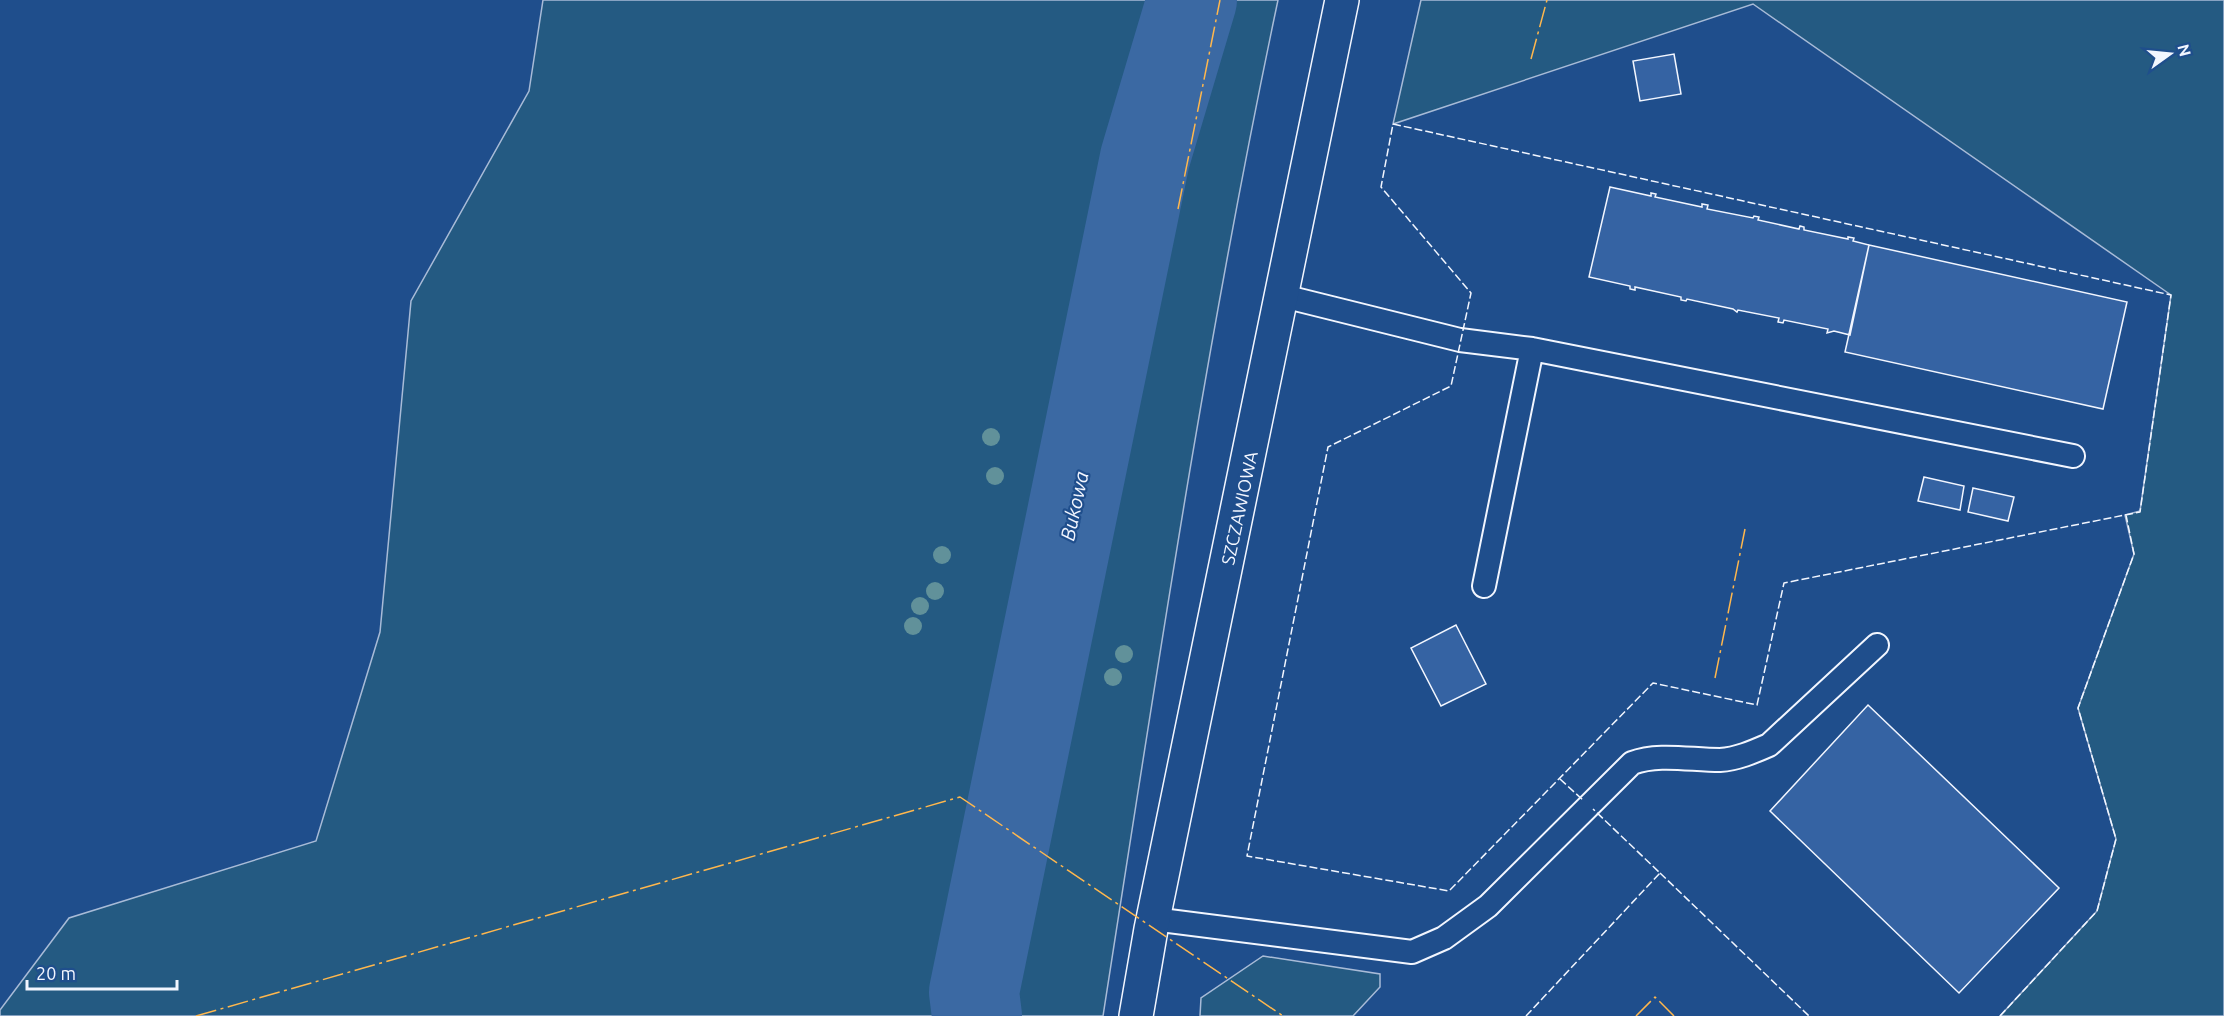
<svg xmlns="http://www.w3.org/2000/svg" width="2224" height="1016" font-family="Ubuntu,sans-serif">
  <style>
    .green { fill: #245a82; stroke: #a8bbd7; stroke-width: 1.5 }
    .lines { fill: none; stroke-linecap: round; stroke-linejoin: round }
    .river { stroke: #3b69a3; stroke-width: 90 }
    .building { fill: #3563a3; stroke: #f2f6ff; stroke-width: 1.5 }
    .lane-casing { stroke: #f2f6ff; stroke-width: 26 }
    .secondary-casing { stroke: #f2f6ff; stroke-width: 36 }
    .lane { stroke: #1f4e8c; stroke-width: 22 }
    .secondary { stroke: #1f4e8c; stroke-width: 33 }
    .fence { stroke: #f2f6ff; stroke-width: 1.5; stroke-dasharray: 8 3; stroke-linecap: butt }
    .power { stroke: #ffb74d; stroke-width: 1.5; stroke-dasharray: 21 4.5 3 4.5; stroke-linecap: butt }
    .tree { fill: #61919a }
    .labels { text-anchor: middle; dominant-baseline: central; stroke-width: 4.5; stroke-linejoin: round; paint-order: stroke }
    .street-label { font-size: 18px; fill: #f2f6ff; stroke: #1f4e8c }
    .water-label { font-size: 20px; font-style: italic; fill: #f2f6ff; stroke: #1f4e8c }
  </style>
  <rect width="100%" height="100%" fill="#1f4e8c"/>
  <!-- green -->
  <path class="green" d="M543,0H1278C1207,336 1156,677 1103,1016H0V1010L69,918L316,841L380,632L411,301L529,91Z
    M1421,0H2224V1016H2000L2097,911L2116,839L2078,708L2134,554L2125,515L2140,511L2171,295L1753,4L1393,124Z
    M1263,956L1380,974V987L1353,1016H1200L1201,998Z"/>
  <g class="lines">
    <!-- river -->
    <path class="river" d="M977,1016L974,992L1145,158L1192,0"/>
  </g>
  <!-- building -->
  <path class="building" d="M1674,54L1681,94L1640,101L1633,61Z
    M1610,187L1651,196V193L1656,194L1655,197L1702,207V204L1708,205L1707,209L1753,218L1754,216L1759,217L1758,220L1799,229L1800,226L1804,227V230L1848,239V237L1854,238L1853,241L1869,245L1850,335L1834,331L1827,333L1828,329L1784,320L1783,323L1778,322L1779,318L1738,310L1737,312L1733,309L1687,299L1686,301L1681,300V297L1635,287V290L1630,289V286L1589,277Z
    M1869,245L2127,302L2103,409L1845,352Z
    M1924,477L1964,486L1960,510L1918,501Z
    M1973,488L2014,497L2008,521L1968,512Z
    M1456,625L1486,684L1441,706L1411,648Z
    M1868,705L2059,888L1959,993L1770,811Z"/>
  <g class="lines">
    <defs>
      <path id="lane" d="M1283,296L1460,340L1532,349L2073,456
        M1484,586L1532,349
        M1153,919L1412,952L1444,938L1488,906L1632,763C1659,753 1690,760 1720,760C1737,759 1753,752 1769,745L1877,645"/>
      <path id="secondary" d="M1136,1016L1151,929L1342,0"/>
    </defs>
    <!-- lane casing -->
    <use href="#lane" class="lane-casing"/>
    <!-- secondary casing -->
    <use href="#secondary" class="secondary-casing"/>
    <!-- lane -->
    <use href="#lane" class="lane"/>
    <!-- secondary -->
    <use href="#secondary" class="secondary"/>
    <!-- fence -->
    <path class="fence" d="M1393,124L2171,295L2140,512L1784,583L1757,705L1653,683L1449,891L1247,856L1328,447L1451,386L1471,293L1381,187Z
      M1560,779L1584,801
      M1660,873L1809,1016
      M1526,1016L1660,873L1593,809
      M2000,1016L2097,911L2116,839L2078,708L2134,554L2126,515"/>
    <!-- power -->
    <path class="power" d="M1531,59L1547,0
      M1178,209L1220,0
      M1715,678L1745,529
      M196,1016L960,797L1283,1016
      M1636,1016L1655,997L1674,1016"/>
  </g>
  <!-- trees -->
  <g class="tree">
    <circle cx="991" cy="437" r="9"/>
    <circle cx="995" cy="476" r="9"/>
    <circle cx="942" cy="555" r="9"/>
    <circle cx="935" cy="591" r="9"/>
    <circle cx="920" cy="606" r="9"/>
    <circle cx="913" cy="626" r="9"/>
    <circle cx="1124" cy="654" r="9"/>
    <circle cx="1113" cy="677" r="9"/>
  </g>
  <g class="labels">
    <!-- street labels -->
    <g class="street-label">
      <text transform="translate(1239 508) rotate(-78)">SZCZAWIOWA</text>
    </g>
    <!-- water labels -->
    <g class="water-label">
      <text transform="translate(1074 506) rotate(-78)">Bukowa</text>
    </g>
  </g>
  <!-- north arrow -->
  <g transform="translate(2170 54) rotate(75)" stroke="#1f4e8c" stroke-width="4.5" paint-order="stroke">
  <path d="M0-4.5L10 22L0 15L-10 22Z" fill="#f2f6ff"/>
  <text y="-9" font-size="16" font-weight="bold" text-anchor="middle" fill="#f2f6ff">N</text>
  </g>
  <!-- scale -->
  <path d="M27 980v9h150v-9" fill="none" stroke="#f2f6ff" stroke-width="3"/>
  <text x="36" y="980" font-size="18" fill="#f2f6ff" stroke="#1f4e8c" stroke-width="4.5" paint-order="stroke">20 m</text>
</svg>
